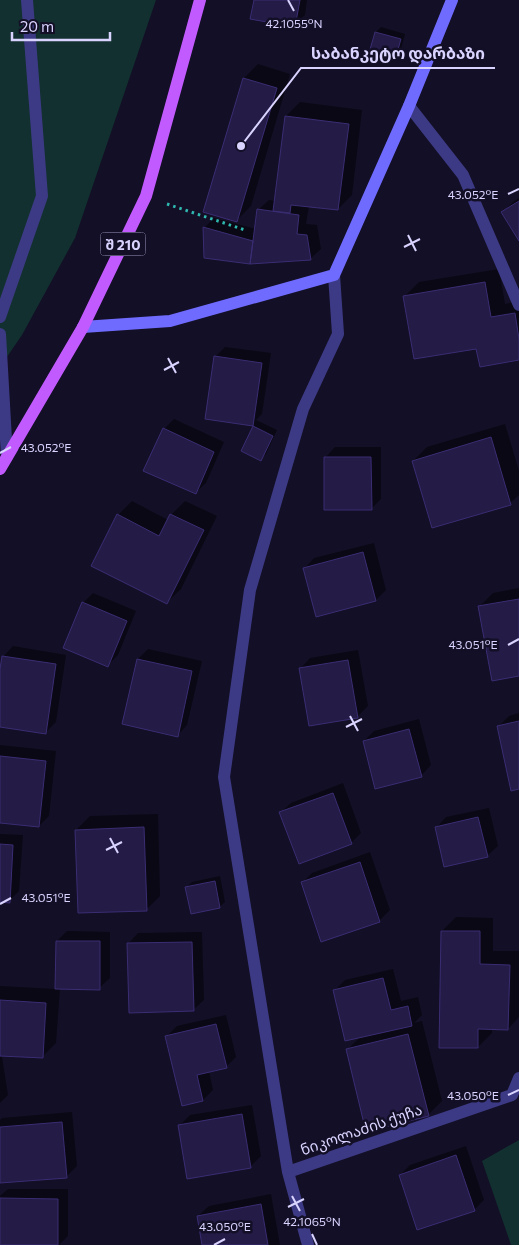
<svg xmlns="http://www.w3.org/2000/svg" width="519" height="1245" font-family="Commissioner,'Noto Sans Georgian',sans-serif">
  <style>
    .green { fill: #12302f }
    .shadow { fill: #0007 }
    .building { fill: #241b47; stroke: #3b2d73 }
    .lines { fill: none; stroke-linecap: round; stroke-linejoin: round }
    .path { stroke: #2fb8b0; stroke-width: 3; stroke-dasharray: 2.5 4; stroke-linecap: butt }
    .lane { stroke: #3d3a85; stroke-width: 12 }
    .street { stroke: #3d3a85; stroke-width: 12 }
    .secondary { stroke: #6f6bff; stroke-width: 12 }
    .primary { stroke: #c25bff; stroke-width: 12 }
    .ticks { fill: none; stroke: #d9d4ff; stroke-width: 2 }
    .labels { text-anchor: middle; dominant-baseline: central; stroke-width: 5; stroke-linejoin: round; paint-order: stroke }
    .shield { fill: #130f26; stroke: #9e99be; stroke-width: 1 }
    .shield-label { font-size: 14px; font-weight: bold; fill: #d9d4ff }
    .street-label { font-size: 15px; fill: #d9d4ff; stroke: #130f26 }
    .ticks-label { font-size: 12px; text-anchor: middle; fill: #d9d4ff; stroke: #130f26; stroke-width: 5; stroke-linejoin: round; paint-order: stroke }
    .leader { fill: none; stroke: #d9d4ff; stroke-width: 2 }
    .callout-dot { fill: #d9d4ff; stroke: #130f26; stroke-width: 2 }
    .callout-label { font-size: 16px; text-anchor: middle; font-weight: bold; fill: #d9d4ff; stroke: #130f26; stroke-width: 5; stroke-linejoin: round; paint-order: stroke }
  </style>
  <rect width="100%" height="100%" fill="#130f26"/>
  <!-- green -->
  <path class="green" d="M0,0H156L75,238L22,335L0,367Z
    M519,1140V1245H511L482,1161Z"/>
  <!-- shadow -->
  <path class="shadow" d="M255,0H307L305,15L294,25Z
    M381,27L405,34L400,53L394,59L370,52L376,32Z
    M258,64L290,74L251,206L237,220L244,78Z
    M300,102L362,110L352,195L338,209L309,206L306,224L317,225L321,249L310,259L204,228L214,218L256,229L258,210L269,200L275,201L286,116Z
    M519,198V239L502,213L513,202Z
    M499,269L505,304L519,301V359L477,347L405,296L419,282Z
    M225,347L271,353L262,414L256,420L277,430L266,454L261,459L242,451L254,425L206,418L215,357Z
    M174,419L224,442L206,483L195,493L164,429Z
    M505,424L519,471V495L510,503L413,461L427,447Z
    M335,447H381V499L371,509L325,458Z
    M132,501L168,520L171,515L185,501L217,516L181,589L167,602L118,515Z
    M374,543L386,590L376,600L316,616L304,569L314,558Z
    M519,588V675L479,607L493,593Z
    M93,593L136,611L118,655L108,665L83,603Z
    M13,646L66,655L56,722L45,733L0,726V678L3,657Z
    M148,649L202,661L187,725L177,736L124,723L138,659Z
    M358,650L368,706L358,716L300,669L310,658Z
    M519,713V788L499,726L509,716Z
    M419,719L431,765L421,776L364,741L374,731Z
    M0,745L56,751L49,816L39,826L0,822Z
    M343,783L361,833L351,843L280,813L291,803Z
    M489,808L498,846L487,856L436,828L446,817Z
    M158,814L160,896L146,910L76,830L90,816Z
    M0,834L23,835L19,891L9,901H0Z
    M370,852L390,910L380,920L322,940L302,883L312,873Z
    M220,876L225,902L219,907L187,887L192,882Z
    M456,917L493,918V951H519V1017L508,1029L492,1028V1033L478,1047L442,931Z
    M67,931L110,932V978L99,988H60L56,1043L42,1057L0,1055V986L56,989L57,941Z
    M202,932L204,1000L193,1010L128,944L138,933Z
    M393,969L401,1001L418,997L422,1015L414,1023L422,1021L442,1101L428,1115L347,1050L360,1037L335,990L345,980Z
    M226,1015L236,1057L226,1067L209,1071L213,1090L203,1100L167,1036L177,1026Z
    M0,1057H2L8,1095L0,1103Z
    M252,1105L261,1156L251,1166L180,1125L190,1115Z
    M72,1112L77,1166L66,1177L0,1182V1120L2,1118Z
    M466,1146L484,1200L474,1210L400,1175L410,1165Z
    M8,1189H68V1236L59,1245H0V1196Z
    M271,1194L280,1245H204L198,1216L209,1206Z"/>
  <!-- building -->
  <path class="building" d="M254,0H300L295,27L250,19Z
    M375,32L401,39L395,60L369,53Z
    M243,78L277,88L237,222L203,212Z
    M285,116L349,124L338,210L291,205L290,213L273,211Z
    M519,201V241L501,212Z
    M257,209L299,215L297,234L307,235L311,260L250,264Z
    M203,227L253,241L250,264L204,258Z
    M485,282L491,317L515,313L519,339V360L480,367L476,349L414,359L403,296Z
    M214,356L262,363L253,426L205,419Z
    M253,426L273,436L261,461L241,451Z
    M163,428L214,452L196,494L143,471Z
    M491,437L511,505L432,528L412,461Z
    M324,457H371L372,510H324Z
    M117,514L159,536L170,514L204,530L167,604L91,566Z
    M363,552L376,601L316,617L303,568Z
    M519,599V676L492,681L478,606Z
    M82,602L127,621L108,667L63,648Z
    M2,656L56,664L46,734L0,727V669Z
    M137,659L192,671L178,737L122,724Z
    M348,660L358,718L309,726L299,668Z
    M519,721V789L511,791L497,726Z
    M409,729L422,777L375,789L363,741Z
    M0,756L46,761L39,827L0,823Z
    M333,793L352,844L299,864L279,812Z
    M478,817L488,857L444,867L435,827Z
    M144,827L147,911L78,913L75,830Z
    M0,844L13,845L10,903L0,902Z
    M360,862L380,922L321,942L301,882Z
    M215,881L220,908L191,914L185,887Z
    M441,931H480V964L510,965L508,1030L478,1029V1048H439Z
    M56,941H100V990L55,989Z
    M192,942L194,1011L129,1013L127,943Z
    M383,978L391,1010L408,1006L412,1026L345,1041L333,990Z
    M0,1000L46,1003L43,1058L0,1056Z
    M216,1024L227,1068L197,1075L203,1101L182,1106L165,1036Z
    M408,1034L429,1116L366,1132L346,1049Z
    M242,1114L251,1168L187,1179L178,1125Z
    M62,1122L67,1178L0,1183V1127Z
    M456,1155L475,1211L417,1230L399,1175Z
    M0,1198L58,1199V1245H0Z
    M261,1204L268,1245H202L197,1216Z"/>
  <g class="lines">
    <!-- path -->
    <path class="path" d="M167,204L245,230"/>
    <!-- lane -->
    <path class="lane" d="M409,106L463,175L519,305
      M0,317L42,196L27,0
      M0,334L7,457"/>
    <!-- street -->
    <path class="street" d="M288,1172L512,1095L519,1078
      M308,1245L288,1172L224,777L250,590L303,409L338,334L334,275"/>
    <!-- secondary -->
    <path class="secondary" d="M83,327L170,321L334,275L409,106L452,0"/>
    <!-- primary -->
    <path class="primary" d="M0,469L83,327L146,196L200,0"/>
  </g>
  <!-- ticks -->
  <path class="ticks" d="M288,0L294,11M508,194L519,189M408,235L416,251M404,247L420,239M168,358L176,373M164,370L179,362M0,453L11,447M508,645L519,639M350,716L358,731M346,727L362,719M110,838L118,853M106,850L122,842M0,904L11,898M508,1095L519,1090M292,1196L300,1211M288,1207L304,1199M312,1234L317,1245M214,1245L225,1239"/>
  <g class="labels">
    <!-- shield labels -->
    <rect class="shield" x="100.5" y="232.5" width="45" height="23" rx="4"/>
    <g class="shield-label">
      <text x="123" y="244">შ 210</text>
    </g>
    <!-- street labels -->
    <g class="street-label">
      <text transform="translate(361 1129) rotate(-19)">ნიკოლაძის ქუჩა</text>
    </g>
  </g>
  <g class="ticks-label">
    <text x="294" y="28">42.1055°N</text>
    <text x="473" y="199">43.052°E</text>
    <text x="46" y="452">43.052°E</text>
    <text x="473" y="649">43.051°E</text>
    <text x="46" y="902">43.051°E</text>
    <text x="473" y="1100">43.050°E</text>
    <text x="312" y="1226">42.1065°N</text>
    <text x="225" y="1231">43.050°E</text>
  </g>
  <!-- callouts -->
  <path class="leader" d="M241 146L301 68H495"/>
  <circle class="callout-dot" cx="241" cy="146" r="5"/>
  <g class="callout-label">
    <text x="398" y="59">საბანკეტო დარბაზი</text>
  </g>
  <!-- scale -->
  <path d="M12 32v8h98v-8" fill="none" stroke="#d9d4ff" stroke-width="2.5"/>
  <text x="20" y="32" font-size="15" fill="#d9d4ff" stroke="#130f26" stroke-width="4" paint-order="stroke">20 m</text>
</svg>
